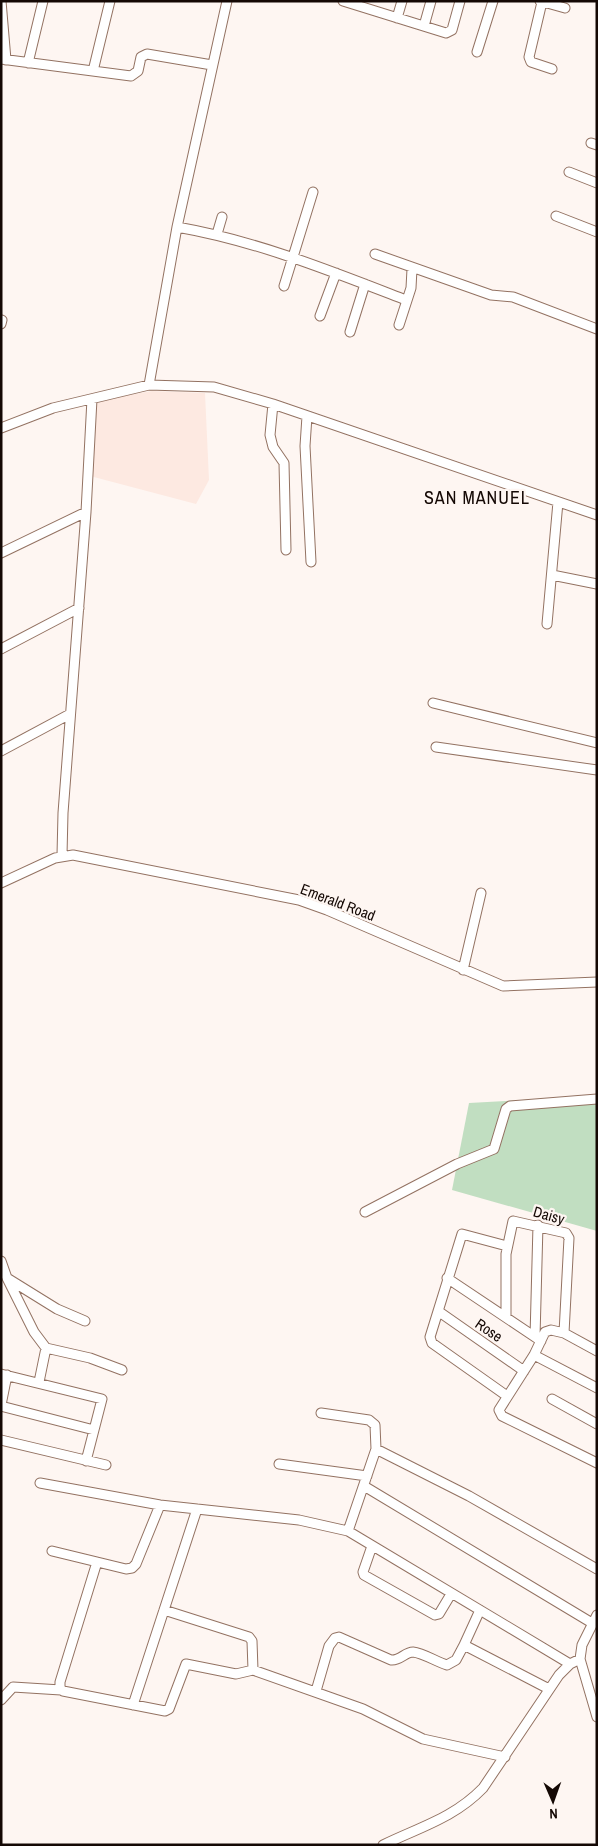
<svg xmlns="http://www.w3.org/2000/svg" width="598" height="1846" font-family="'Archivo Narrow',sans-serif">
  <style>
    .education { fill: #fde9e1 }
    .green { fill: #c1dec1 }
    .lines { fill: none; stroke-linecap: round; stroke-linejoin: round }
    .minor-casing { stroke: #937262; stroke-width: 11 }
    .minor { stroke: #fff; stroke-width: 9 }
    .labels { text-anchor: middle; dominant-baseline: central; stroke-width: 4.5; stroke-linejoin: round; paint-order: stroke }
    .street-label { font-size: 15px; fill: #140804; stroke: #fef6f2 }
    .quarter-label { font-size: 18px; letter-spacing: 1px; fill: #140804; stroke: #fef6f2 }
  </style>
  <rect width="100%" height="100%" fill="#fef6f2"/>
  <!-- education -->
  <path class="education" d="M152,391L205,393L209,480L196,504L90,476L96,401Z"/>
  <!-- green -->
  <path class="green" d="M597,1096V1231L452,1190L469,1103Z"/>
  <g class="lines">
    <defs>
      <path id="minor" d="M1,1L6,60
        M343,1L446,33L452,30L460,1
        M540,1L565,8
        M542,2L529,57L531,62L552,69
        M397,18L402,1
        M424,26L431,1
        M477,52L493,1
        M1,59L131,76L138,71L141,57L147,54L212,65
        M28,63L43,1
        M93,71L110,1
        M591,143L597,145
        M569,172L597,183
        M556,216L597,232
        M177,227C257,241 331,271 406,300
        M217,234L222,217
        M375,254L491,295L513,297L597,329
        M284,286L313,192
        M320,316L336,273
        M1,324L2,320
        M399,325L411,288L412,269
        M350,332L365,284
        M149,385L177,227L227,1
        M273,404L270,435L273,447L284,463L286,550
        M307,416L305,446L311,562
        M1,428L53,408L149,385L214,387L273,404L597,515
        M1,553L86,512
        M552,575L597,584
        M547,624L558,502
        M1,649L79,608
        M433,703L597,743
        M436,747L597,770
        M1,751L70,714
        M62,855L63,813L86,512L92,399
        M1,883L55,858L73,855L299,900L327,910L503,986L597,982
        M463,970L481,893
        M365,1212L457,1164L494,1149L506,1109L510,1106L597,1099
        M1,1261L7,1278L34,1332L46,1348L90,1358L122,1370
        M7,1278L57,1309L85,1321
        M447,1278L541,1341
        M438,1311L524,1371
        M506,1317V1254L513,1221L566,1233L569,1238L564,1333L597,1351
        M564,1333L551,1330L545,1332L534,1355L499,1410L502,1416L597,1463
        M535,1337L538,1225
        M534,1355L597,1388
        M1,1374L102,1399L86,1461
        M39,1382L46,1348
        M507,1396L432,1343L430,1337L462,1234L507,1246
        M552,1399L597,1424
        M1,1405L7,1375
        M1,1406L94,1430
        M321,1413L369,1420L375,1425L376,1449L348,1531
        M1,1440L106,1465
        M376,1449L469,1496L597,1569
        M279,1464L367,1476
        M40,1483L160,1505L197,1509
        M364,1486L592,1623
        M372,1546L363,1572L364,1575L435,1615L439,1614L451,1594
        M52,1551L126,1569L132,1568L136,1564L160,1505
        M97,1562L60,1682V1688L63,1691L165,1711L169,1709L186,1664L236,1674L253,1670L363,1709L423,1739L505,1757
        M164,1610L249,1637L252,1641L253,1670
        M480,1610L464,1645L549,1689
        M597,1615L582,1645L580,1659L597,1717
        M316,1691L329,1646L335,1638L339,1637L391,1660C400,1661 405,1652 413,1652C423,1653 437,1662 447,1665L456,1660L464,1645
        M1,1700L13,1687L61,1690
        M133,1705L197,1509L299,1520L348,1531L570,1664
        M383,1845C420,1827 454,1818 483,1788L559,1675L570,1664L580,1659"/>
    </defs>
    <!-- minor casing -->
    <use href="#minor" class="minor-casing"/>
    <!-- minor -->
    <use href="#minor" class="minor"/>
  </g>
  <g class="labels">
    <!-- street labels -->
    <g class="street-label">
      <text transform="translate(338 902) rotate(21)">Emerald Road</text>
      <text transform="translate(549 1215) rotate(16)">Daisy</text>
      <text transform="translate(489 1330) rotate(34)">Rose</text>
    </g>
    <!-- quarter labels -->
    <g class="quarter-label">
      <text x="477" y="497">SAN MANUEL</text>
    </g>
  </g>
  <!-- border -->
  <rect width="598" height="1846" fill="none" stroke="#140804" stroke-width="5"/>
  <!-- north arrow -->
  <g transform="translate(553 1801) rotate(178)" stroke="#fef6f2" stroke-width="4" paint-order="stroke">
  <path d="M0-4L9 19L0 12L-9 19Z" fill="#140804"/>
  <text y="-8" font-size="14" font-weight="bold" text-anchor="middle" fill="#140804">N</text>
  </g>
</svg>
